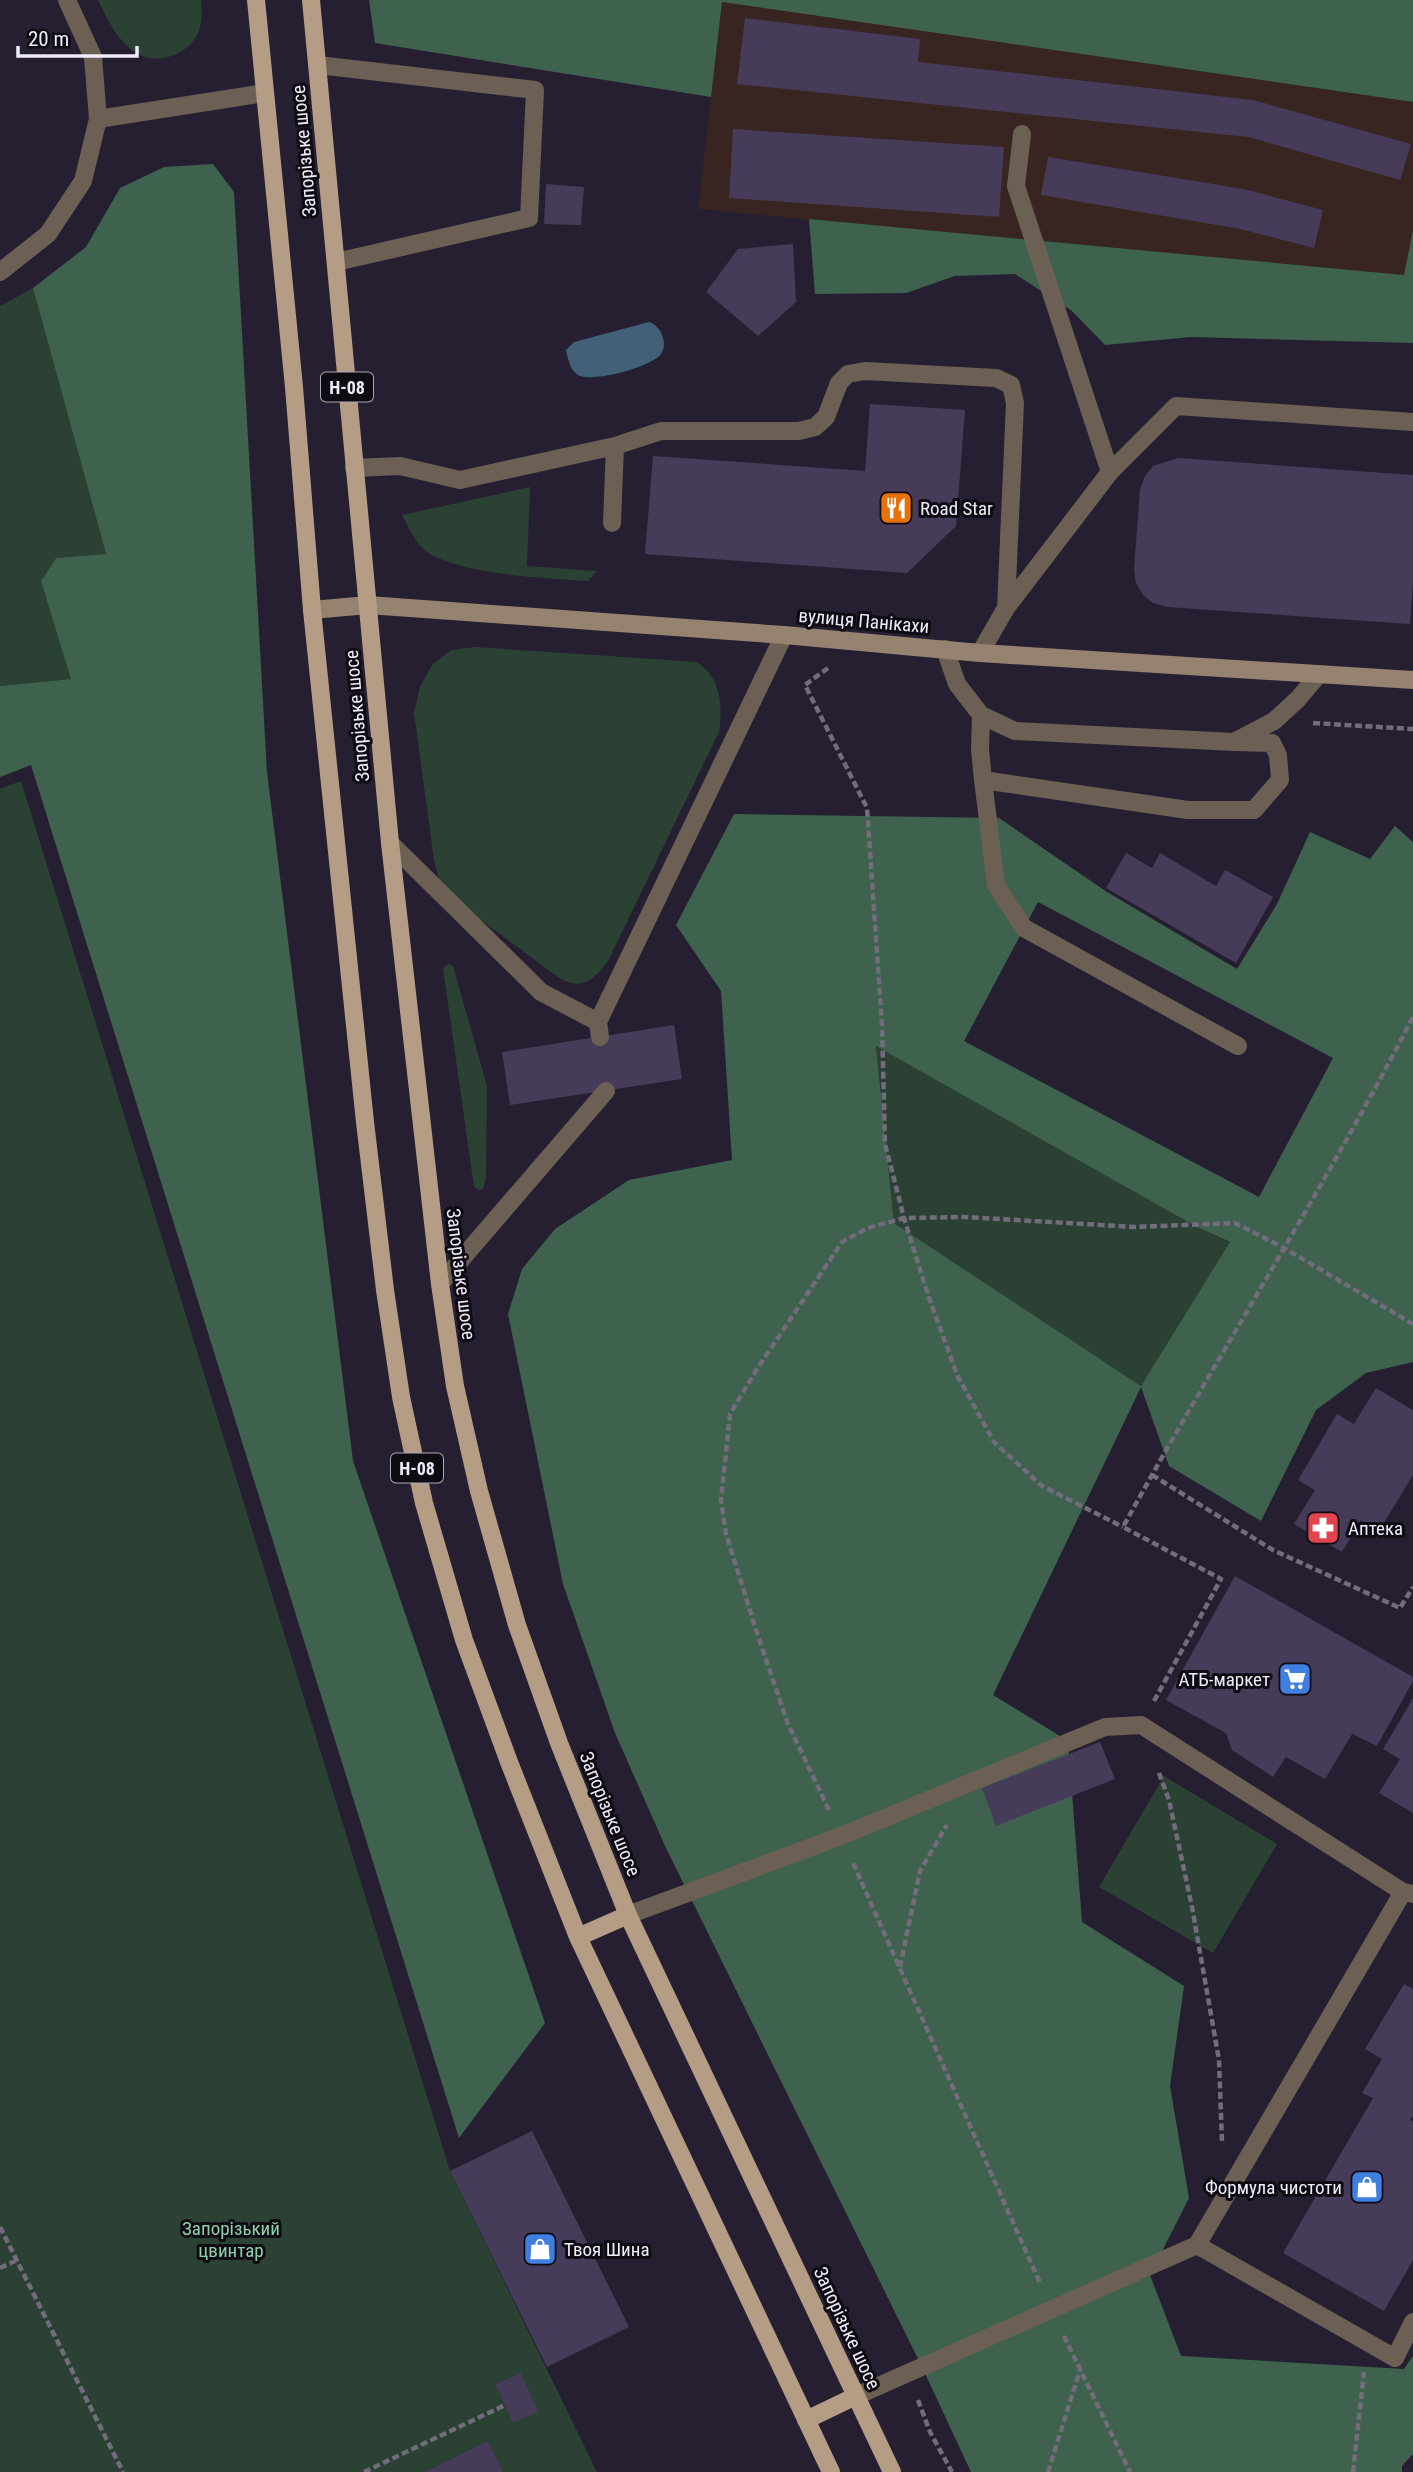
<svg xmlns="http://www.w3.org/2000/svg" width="1413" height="2472" font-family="'Roboto Condensed',sans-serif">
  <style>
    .industrial { fill: #382521 }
    .green { fill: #2b4134 }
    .forest { fill: #3e624e; fill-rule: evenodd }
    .water { fill: #426178 }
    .building { fill: #463b59 }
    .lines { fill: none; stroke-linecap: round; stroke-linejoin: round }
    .path { stroke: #726c7d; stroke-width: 4.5; stroke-dasharray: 7 3.5; stroke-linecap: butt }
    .lane { stroke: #6c6054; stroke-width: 18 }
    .secondary { stroke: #95826f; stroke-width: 18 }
    .primary { stroke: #b59c84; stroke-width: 18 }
    .labels { text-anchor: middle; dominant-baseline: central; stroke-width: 6; stroke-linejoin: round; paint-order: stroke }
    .shield { fill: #0e0b13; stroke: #aca8b4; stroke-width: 2 }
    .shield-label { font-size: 18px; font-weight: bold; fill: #f0ebf9 }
    .street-label { font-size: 19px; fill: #f0ebf9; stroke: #0e0b13 }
    .poi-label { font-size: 19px; fill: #f0ebf9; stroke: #0e0b13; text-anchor: start }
    .park-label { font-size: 19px; fill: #90cfaa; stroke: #0e0b13 }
  </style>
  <rect width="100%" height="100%" fill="#261f32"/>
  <!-- industrial -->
  <path class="industrial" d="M722,2L1413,102V230L1404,275L698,209Z"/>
  <!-- green -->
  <path class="green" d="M98,0H201C202,13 203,25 196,37C185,56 153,66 135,52C116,39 108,20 98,0Z
    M33,288L106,554L56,558L41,581L72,679L0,686V306Z
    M530,487L527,566L597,571L588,581C548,578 458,575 426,551C415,543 409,527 402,515Z
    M475,647L697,662C721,677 723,707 719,732L608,961C594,980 582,991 559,978L454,900L439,879L434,860L414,713L420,687L432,665L451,650Z
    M21,781L450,2171L597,2472H0V789Z
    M448,964L453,966L487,1086L486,1178L483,1189L479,1190L474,1187L443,968Z
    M876,1045L1197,1227L1231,1243L1141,1386L894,1223Z
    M1164,1776L1277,1844L1213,1953L1099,1887Z"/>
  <!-- forest -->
  <path class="forest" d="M369,0H1413V102L722,2L711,97L375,43Z
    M213,164L234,192L267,772L353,1461L545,2023L459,2138L31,765L0,777V686L71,679L41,581L56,558L106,554L33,288L86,247L120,188L164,167Z
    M809,219L1404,275L1413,230V343L1191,337L1105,345L1071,310L1015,274L955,276L906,293L815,294Z
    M734,814L999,818L1107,892L1237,969L1277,904L1310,832L1370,859L1395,826L1413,842V1362L1366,1373L1316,1410L1261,1521L1169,1466L1141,1387L993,1695L1068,1741L1082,1922L1184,1986L1170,2086L1189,2198L1150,2275L1181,2356L1404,2369L1413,2356V2454L1402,2466V2472H971L922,2367L666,1848L615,1733L563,1584L508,1314L522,1269L555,1229L629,1180L732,1160L721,991L676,925ZM1038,902L1333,1058L1259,1197L964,1041ZM876,1046L1197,1227L1230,1242L1141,1386L894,1223Z"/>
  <!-- water -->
  <path class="water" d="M649,322C660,325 669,343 661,354C652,367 592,383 578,375C570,370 568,359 566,350L574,342Z"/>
  <!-- building -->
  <path class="building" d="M745,18L920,39L918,62L1253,100L1411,144L1400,180L1248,137L737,84Z
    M733,129L1004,147L999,217L729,198Z
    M1048,157L1244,189L1323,210L1314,248L1240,229L1041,195Z
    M546,184L584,187L581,225L544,224Z
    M793,244L796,302L758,336L706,292L738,249Z
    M870,404L965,410L956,526L907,573L645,554L653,456L865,471Z
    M1178,458L1413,475V582L1410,624L1167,607L1153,603L1143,595L1136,583L1134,569L1140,489L1145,476L1153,466Z
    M1126,853L1152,868L1160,853L1216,886L1225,870L1273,897L1236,963L1106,888Z
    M674,1025L682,1079L510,1105L502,1052Z
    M1376,1388L1413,1410V1475L1379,1531L1361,1520L1342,1552L1294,1524L1315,1490L1298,1480L1337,1414L1354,1424Z
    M1235,1576L1413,1677V1681L1377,1746L1352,1734L1325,1779L1286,1757L1273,1777L1232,1750L1226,1733L1166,1700Z
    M1413,1698V1813L1379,1793L1400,1759L1383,1749Z
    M1100,1742L1115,1779L996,1826L982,1788Z
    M1404,1984L1413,1989V2116L1410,2120L1413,2122V2260L1384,2311L1283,2253L1373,2098L1362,2093L1382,2059L1365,2049Z
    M532,2131L629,2327L547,2367L450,2171Z
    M521,2373L538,2412L513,2423L495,2384Z
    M488,2441L503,2472H425Z"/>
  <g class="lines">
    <!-- path -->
    <path class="path" d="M828,668L805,685L867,808L882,1025L885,1144L904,1218L929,1298L958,1377L994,1442L1042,1486L1123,1527
      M1313,723L1413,729
      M1152,1475L1273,1550L1400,1608L1413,1587
      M1154,1701L1221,1579L1123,1527C1217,1356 1323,1191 1413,1017
      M1159,1773L1169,1800L1192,1907L1219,2060L1222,2142
      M829,1810L788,1724L758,1636L726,1534L721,1500L730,1414L757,1369L842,1242L868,1228L904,1218L965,1217L1135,1227L1235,1223L1284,1248L1413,1324
      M853,1863L1040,2283
      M900,1967L920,1871L947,1825
      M0,2227L123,2472
      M0,2268L17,2260
      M1064,2336L1130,2472
      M918,2400L930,2432L952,2472
      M364,2472L505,2405
      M1048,2472L1080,2370
      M1353,2472L1364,2372"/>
    <!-- lane -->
    <path class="lane" d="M318,65L535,90L529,218L336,262
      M98,119L265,93
      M1022,134L1016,186L1110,472
      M0,272L48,234L83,181L98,119L93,57L67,0
      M354,468L400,466L460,480L615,446L661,431H799L815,427L826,417L839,383L848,374L865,371L996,378L1011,385L1015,403L1006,608
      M612,523L615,446
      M945,649L957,684L981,715L1015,731L1234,742L1274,721L1298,699L1319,674
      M980,653L1006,608L1110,472L1176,406L1413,422
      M981,715L980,749L983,780
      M1234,742L1272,743L1278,755L1280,780L1254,810H1188L983,780L996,885L1024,928L1238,1046
      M390,843L541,992L598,1022
      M600,1037L598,1022L784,635
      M440,1284L606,1091
      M1403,1892L1197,2245L1395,2358L1413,2322
      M628,1915L841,1836L1105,1727L1141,1725L1403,1892L1413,1894
      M856,2396L1197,2245"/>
    <!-- secondary -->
    <path class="secondary" d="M312,610L368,605L784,635L980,653L1413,680"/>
    <!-- primary -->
    <path class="primary" d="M256,0L294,387L312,610L365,1122L385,1290L401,1397L424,1503L464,1640L509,1762L578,1937L831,2472
      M311,0L390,843L440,1284L455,1386L479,1491L517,1625L559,1743L628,1915L892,2472
      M578,1937L628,1915
      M806,2420L856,2396"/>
  </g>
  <!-- icons -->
  <defs>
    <symbol id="restaurant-square" viewBox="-11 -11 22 22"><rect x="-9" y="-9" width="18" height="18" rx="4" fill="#e8710a" stroke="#0e0b13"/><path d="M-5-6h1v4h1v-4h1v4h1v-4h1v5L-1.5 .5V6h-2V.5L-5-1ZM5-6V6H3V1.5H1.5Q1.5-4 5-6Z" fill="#fff"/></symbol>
    <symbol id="pharmacy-square" viewBox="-11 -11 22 22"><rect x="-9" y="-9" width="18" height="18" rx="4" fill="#e0444e" stroke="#0e0b13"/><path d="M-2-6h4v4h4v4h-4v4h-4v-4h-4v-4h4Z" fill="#fff"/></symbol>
    <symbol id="supermarket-square" viewBox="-11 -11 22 22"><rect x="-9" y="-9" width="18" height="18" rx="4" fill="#3f7fe0" stroke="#0e0b13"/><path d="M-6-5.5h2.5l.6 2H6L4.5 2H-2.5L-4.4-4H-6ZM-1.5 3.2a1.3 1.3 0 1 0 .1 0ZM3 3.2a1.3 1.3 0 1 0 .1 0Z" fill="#fff"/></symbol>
    <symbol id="shop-square" viewBox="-11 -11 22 22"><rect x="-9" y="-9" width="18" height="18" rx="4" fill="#3f7fe0" stroke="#0e0b13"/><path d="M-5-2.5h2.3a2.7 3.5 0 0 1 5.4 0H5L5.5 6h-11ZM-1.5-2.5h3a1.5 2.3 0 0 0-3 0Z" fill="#fff"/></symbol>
  </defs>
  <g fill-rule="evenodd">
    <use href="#restaurant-square" x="877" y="489" width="38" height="38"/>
    <use href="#pharmacy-square" x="1304" y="1509" width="38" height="38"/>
    <use href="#supermarket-square" x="1276" y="1660" width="38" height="38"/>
    <use href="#shop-square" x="1348" y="2168" width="38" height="38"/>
    <use href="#shop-square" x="521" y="2230" width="38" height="38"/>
  </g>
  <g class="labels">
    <!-- shield labels -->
    <g class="shield">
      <rect x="321" y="372.5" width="52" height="29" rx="5"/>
      <rect x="391" y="1453.5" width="52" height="29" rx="5"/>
    </g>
    <g class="shield-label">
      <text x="347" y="387">Н-08</text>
      <text x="417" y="1468">Н-08</text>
    </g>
    <!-- street labels -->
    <g class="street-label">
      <text transform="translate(304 151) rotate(-95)">Запорізьке шосе</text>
      <text transform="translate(864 621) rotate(5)">вулиця Панікахи</text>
      <text transform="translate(357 716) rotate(-95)">Запорізьке шосе</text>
      <text transform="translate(461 1274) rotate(83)">Запорізьке шосе</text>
      <text transform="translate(610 1814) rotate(68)">Запорізьке шосе</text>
      <text transform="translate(847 2328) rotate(65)">Запорізьке шосе</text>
    </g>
    <!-- poi labels -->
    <g class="poi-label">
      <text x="920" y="508">Road Star</text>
      <text x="1348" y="1528">Аптека</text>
      <text x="1270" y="1679" text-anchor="end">АТБ-маркет</text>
      <text x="1342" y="2187" text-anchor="end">Формула чистоти</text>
      <text x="564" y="2249">Твоя Шина</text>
    </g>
    <!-- park labels -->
    <g class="park-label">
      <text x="231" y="2228">Запорізький<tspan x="231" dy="22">цвинтар</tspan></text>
    </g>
  </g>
  <!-- scale -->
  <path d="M18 46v10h119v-10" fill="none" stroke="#f0ebf9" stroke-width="3.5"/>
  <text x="28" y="46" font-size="21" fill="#f0ebf9" stroke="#0e0b13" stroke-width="5" paint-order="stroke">20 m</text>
</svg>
